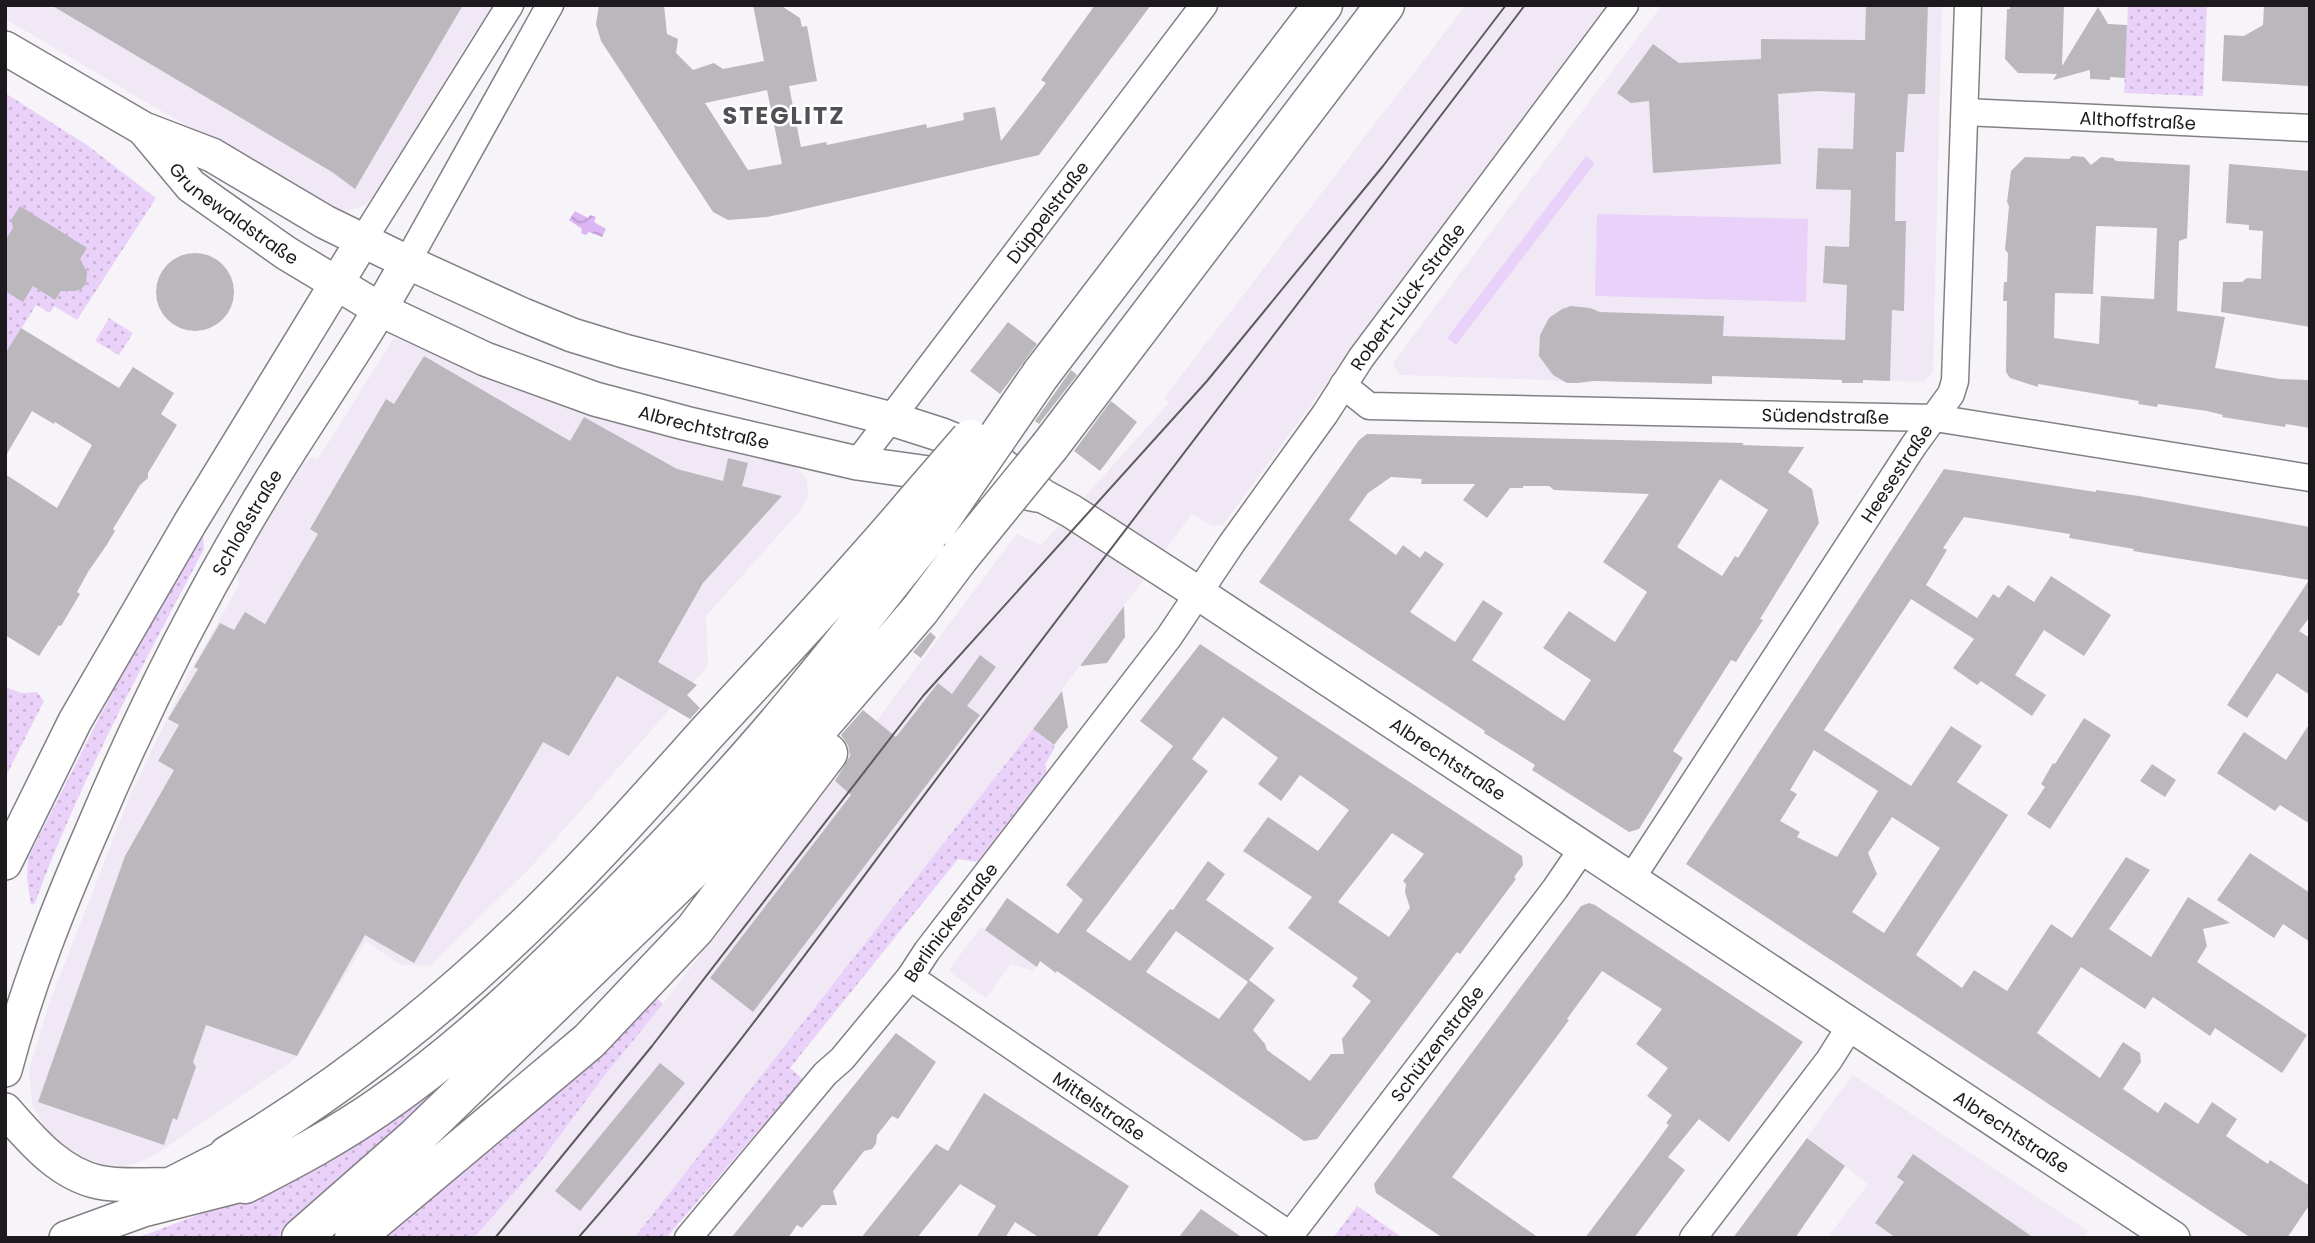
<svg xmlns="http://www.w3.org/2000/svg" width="2315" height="1243" font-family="Poppins,sans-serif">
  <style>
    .built { fill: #f0e9f5 }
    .grass { fill: url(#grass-dots) }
    .garden { fill: #ead1f9 }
    .water { fill: url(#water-waves) }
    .building { fill: #bbb8bd; fill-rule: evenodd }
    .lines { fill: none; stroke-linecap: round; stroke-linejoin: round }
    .minor-casing { stroke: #838085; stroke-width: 29 }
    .major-casing { stroke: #838085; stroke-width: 36 }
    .highway-casing { stroke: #838085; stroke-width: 41 }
    .minor { stroke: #fff; stroke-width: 26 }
    .major { stroke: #fff; stroke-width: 33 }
    .highway { stroke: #fff; stroke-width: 38 }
    .tram { stroke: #5e5b5e; stroke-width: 2 }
    .highway-bridge-casing { stroke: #838085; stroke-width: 41; stroke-linecap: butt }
    .highway-bridge { stroke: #fff; stroke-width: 38 }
    .labels { text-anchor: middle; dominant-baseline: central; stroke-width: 5; stroke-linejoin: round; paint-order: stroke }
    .street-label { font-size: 18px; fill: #1c1a1c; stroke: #fff }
    .district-label { font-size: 24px; font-weight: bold; letter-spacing: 2px; fill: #525054; stroke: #fff }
  </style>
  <defs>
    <pattern id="grass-dots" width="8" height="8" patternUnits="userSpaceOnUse" patternTransform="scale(1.75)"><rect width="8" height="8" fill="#ead1f9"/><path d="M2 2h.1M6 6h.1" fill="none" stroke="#c8b3d5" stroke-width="1.8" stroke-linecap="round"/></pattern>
    <pattern id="water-waves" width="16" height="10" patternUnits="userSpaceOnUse" patternTransform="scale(1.75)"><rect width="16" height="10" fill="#dcb5f3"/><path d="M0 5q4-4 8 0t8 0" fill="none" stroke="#bc9bd0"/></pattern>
  </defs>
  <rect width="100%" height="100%" fill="#f7f4f9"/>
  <!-- built -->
  <path class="built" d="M5,5H496L472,36L373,199L367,204L345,212L332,211L5,19Z
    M1466,5H1609L1351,350L1223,525L1212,526L1192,514L1033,729L634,1238H475L535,1169L609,1070L663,1004L1017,534L1041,545L1169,403L1164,398Z
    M1662,5H1942L1933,372L1923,382L1863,380V383H1842L1841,380L1712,375V384L1613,382V379L1600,378L1589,383H1577L1548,380L1399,375L1393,363Z
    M393,339H399L467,370L586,414L658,434L788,464L798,469L806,478L808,490L807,500L801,510L706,616L708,666L532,866L430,966L403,965L394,961L366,941L297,1056L291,1062L155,1155L140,1162L123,1166L89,1164L49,1137L32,1103L29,1070L49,1004L131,793L190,671L239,585L237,569L304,462L313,457L318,459Z
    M1007,898L1058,934L1033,971L1011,964L986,998L951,973L950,968L981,927L985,930Z
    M1853,1075L2088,1231L2084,1238H1827L1868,1184L1807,1137Z"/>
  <!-- grass -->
  <path class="grass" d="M2128,5H2207L2203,96L2124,93Z
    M5,93L87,145L156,198L77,320L54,306L50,313L36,305L5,354Z
    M109,318L133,333L119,355L95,341Z
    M203,534L204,549C143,665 80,780 35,903L31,905L27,878L28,858L124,669Z
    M5,687L22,693L37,692L44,701L5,778Z
    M1033,729L1055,747L1045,765L1047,772L977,862L958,859L790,1068L803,1079L666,1238H634Z
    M650,991L663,1004L609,1070L535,1169L474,1238H382L500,1143L595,1050Z
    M458,1073L276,1238H137L250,1195L390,1121Z
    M1357,1206L1403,1238H1333Z"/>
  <!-- garden -->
  <path class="garden" d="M1586,156L1595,163L1456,345L1447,338Z
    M1597,214L1808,219L1806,302L1595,296Z"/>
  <!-- water -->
  <path class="water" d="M575,211L588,218L590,215L596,217L594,222L606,229L602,237L589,232L586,235L581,233L582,229L569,220Z"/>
  <!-- building -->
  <path class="building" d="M51,5H463L355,189L332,172Z
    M599,5H664L667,34L678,39L676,53L693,70L714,63L723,69L764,61L753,5H780L800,18L802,27L807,26L817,81L789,86L801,147L826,142L827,145L926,124L927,128L964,120L963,113L995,107L1001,141L1046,83L1041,80L1095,5H1151L1039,155L791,212L767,217L728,220L713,212L601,41L596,24ZM767,90L782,164L748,170L705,103Z
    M1866,5H1928L1925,94H1908L1904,152H1896L1895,221H1906L1904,311L1892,310L1890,381L1863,380V383H1842V380L1712,376V384L1593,381L1577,383H1567L1553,375L1539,356L1540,335L1549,318L1562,309L1571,306L1590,308L1600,312L1724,316L1723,336L1845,340L1847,285L1823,283L1825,246L1849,247L1851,190L1816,189L1818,148L1853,149L1855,93L1818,91L1778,94L1781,164L1653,173L1649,101L1631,103L1617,93L1653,44L1679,63L1761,59V39L1865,40Z
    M2010,5H2064L2062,66L2098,7L2108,24L2127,25L2125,78L2110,77V80L2090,79V70L2053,80L2057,74L2018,73L2005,59L2007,9H2010Z
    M2264,5H2310V86L2222,81L2224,35L2244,36L2263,25Z
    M2072,156L2084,157L2091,165L2101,157L2113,158L2116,161L2190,165L2187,238L2179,241L2177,311L2225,317L2215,368L2280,379L2310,380V428L2286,424L2285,427L2222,417L2223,415L2207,411L2158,404L2157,407L2138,404L2139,401L2038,384V387L2010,378L2006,372L2007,301H2003L2004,282H2007L2008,253L2005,250L2009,206L2007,202L2011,171L2025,157L2069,159ZM2096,226L2157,228L2154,299L2101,296L2099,344L2054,338L2055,293L2093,294Z
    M2229,164L2310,171V327L2221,312L2223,282H2242L2247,278L2261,279L2263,231L2249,230V225L2226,223Z
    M20,206L87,248L80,259L87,272L86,284L81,289L75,291H61L55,300L33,286L23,302L5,291V241L13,228L11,220Z
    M156 292a39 39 0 1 1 78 0a39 39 0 1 1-78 0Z
    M1008,322L1037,344L1000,394L970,371Z
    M21,328L119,388L133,367L174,393L161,414L177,425L148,473V478L140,485L113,529L115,531L106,546L88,572L77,592L80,594L61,626L59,625L39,656L5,635V474L57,508L92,445L55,422L54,424L32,411L5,457V354Z
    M424,356L570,441L584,417L677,469L723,481L728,458L748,463L742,486L782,496L703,583L658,662L697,685L687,695L700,708L690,719L617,676L569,756L543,742L414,963L365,935L297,1056L206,1025L193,1062L196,1067L177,1120L173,1118L164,1145L38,1102L125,856L174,770L158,761L179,725L168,719L198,669L194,667L220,623L234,630L245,612L265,624L318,534L310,529L386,399L394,404Z
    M1071,370L1077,375L1039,424L1035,421Z
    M1111,401L1137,422L1100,471L1074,451Z
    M1367,434L1744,443L1742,445L1804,447L1788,472L1812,489L1819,523L1760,619L1763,620L1746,646L1736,662L1731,660L1673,751L1683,758L1639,829L1629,832L1532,770L1535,765L1484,733L1485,731L1259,582L1359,440ZM1391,477L1422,479L1421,484H1475L1463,500L1487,518L1510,488H1523V486H1549L1554,490L1649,494L1603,562L1647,592L1615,642L1569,611L1543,648L1591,680L1564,721L1472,660L1503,613L1483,600L1455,642L1410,612L1444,564L1425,551L1420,558L1403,545L1396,555L1349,520L1368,493ZM1720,479L1768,510L1738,558L1735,556L1722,576L1677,547Z
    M1944,469L2096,492V490L2139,496L2310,527V617L2299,631L2310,638V695L2277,673L2247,718L2227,705L2309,580L2133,551L2134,549L2069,538L2070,534L1964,517L1943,548L1947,550L1926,585L1977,618L1993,594L1999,598L2008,585L2034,602L2051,576L2111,615L2084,656L2044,630L2015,675L2046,695L2032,716L1981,681L1977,685L1953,668L1974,639L1911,599L1824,730L1911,786L1951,726L1982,746L1957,782L2008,815L1916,955L1962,988L1974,970L2007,991L2051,924L2072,938L2126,857L2150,870L2109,929L2151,957L2188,897L2230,923L2203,929L2207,946L2197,962L2307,1035L2282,1073L2215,1028L2210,1036L2153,997L2145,1009L2081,967L2037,1033L2100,1078L2123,1042L2140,1053L2141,1062L2123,1089L2158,1113L2165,1102L2198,1124L2212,1102L2237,1119L2226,1136L2268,1164L2270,1160L2310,1186V1204L2287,1238H2251L1686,864ZM1814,750L1878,791L1837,857L1797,837L1800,832L1780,821L1797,794L1790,790ZM1892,817L1940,848L1884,933L1852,912L1877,874L1868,853Z
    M1124,606L1125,637L1107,663L1080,666Z
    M930,632L936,637L921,658L913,652Z
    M1200,644L1522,856L1523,865L1514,877L1516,879L1460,954L1457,952L1317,1139L1304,1141L1057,971L1056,973L1040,961L1037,967L985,930L1007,898L1058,934L1083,900L1066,885L1173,746L1140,721ZM1223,717L1278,758L1258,784L1281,801L1300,775L1349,810L1318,851L1268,817L1243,851L1312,897L1288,928L1358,978L1352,986L1371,1001L1342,1039L1344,1054H1331L1310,1081L1267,1050L1265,1044L1253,1030L1275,1000L1249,980L1274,948L1206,900L1225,874L1208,861L1173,910L1170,909L1130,961L1086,931L1208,771L1192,759ZM1392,833L1424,854L1403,881L1406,884L1405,892L1410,908L1389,937L1338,902ZM1176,931L1248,982L1219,1019L1146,972Z
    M980,655L996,667L967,706L980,715L753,1012L710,978L851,795L835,781L850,756L848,745L841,735L870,702L863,710L896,737L938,683L952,694Z
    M1062,691L1068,727L1054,745L1033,729Z
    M2084,718L2111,735L2050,829L2027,814L2045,787L2041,784L2053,763L2055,764Z
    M2310,723V824L2280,805L2275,811L2217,773L2244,732L2286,760Z
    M2152,764L2176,780L2165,797L2140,781Z
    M2250,853L2310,893V942L2283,924L2274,938L2217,900Z
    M1589,903L1595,905L1803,1042L1729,1142L1699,1119L1668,1157L1685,1170L1634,1238H1585L1645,1158L1669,1125L1666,1123L1672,1115L1647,1096L1668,1068L1636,1044L1662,1009L1602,971L1567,1019L1569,1020L1452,1177L1539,1238H1443L1376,1193L1374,1184L1581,906Z
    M896,1033L936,1062L898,1119L892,1116L877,1135L876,1144L872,1149L864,1151L833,1191L837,1205H822L802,1228L797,1225L788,1238H731Z
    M660,1063L685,1083L580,1211L555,1191Z
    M984,1093L1129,1186L1096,1238H1040L1015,1222L1005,1238H976L996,1206L960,1184L917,1238H861L936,1144L948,1151Z
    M1807,1138L1845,1166L1795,1238H1733Z
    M1913,1154L2034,1238H1896L1875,1223L1904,1182L1897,1177Z
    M1201,1209L1243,1238H1178Z"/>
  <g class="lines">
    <defs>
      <g id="minor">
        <path id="s1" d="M1965,112L2310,128"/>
        <path d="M363,240L510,5"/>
        <path d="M407,262L550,5"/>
        <path id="s2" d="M1343,385L1369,406L1935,418L2310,478"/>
        <path id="s3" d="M857,463L1204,5"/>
        <path id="s4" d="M1631,879L1914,445L1951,394L1955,381L1968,5"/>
        <path id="s5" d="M910,977L1290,1235"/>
        <path id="s6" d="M688,1238L825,1074L842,1059L910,977L927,951L1169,637L1232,543L1325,414L1361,358L1625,5"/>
        <path id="s7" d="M1288,1238L1555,889L1583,848"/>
        <path d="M1693,1238L1829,1060L1851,1025"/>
      </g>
      <g id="major">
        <path id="s8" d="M5,48L144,129L212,155L325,222L407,262L523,315L572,335L624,351L892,419L942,435L986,453L1043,496L1071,511L1198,593L2173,1238"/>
        <path id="s9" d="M146,132L191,186L286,253L381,310L485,359L595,399L685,423L857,463L929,473L1037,495"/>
        <path d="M5,863L75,721L190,523L363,240"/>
        <path id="s10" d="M5,1070C27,986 59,906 94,826C146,703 207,583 278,469C321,400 368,334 407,262"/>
        <path d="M5,1110C31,1139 58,1173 98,1182C120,1187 147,1184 169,1185"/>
        <path d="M157,1196L169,1185L228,1155"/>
        <path d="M66,1238L143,1210L245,1184"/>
      </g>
      <path id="highway" d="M1041,374L1323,5
        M1050,446L1385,5
        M228,1155C343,1087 449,1002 544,908C601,852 653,793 706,734C776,658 846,584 912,506
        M245,1184C292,1160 339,1135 383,1104C467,1046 541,973 613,901C681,832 748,761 809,685C852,633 892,580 935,528
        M301,1238L416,1137L691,871L771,783L920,610L959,558
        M354,1238L589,1041L695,929L828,753"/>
    </defs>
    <!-- minor casing -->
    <use href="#minor" class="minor-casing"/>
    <!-- major casing -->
    <use href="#major" class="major-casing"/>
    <!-- highway casing -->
    <use href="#highway" class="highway-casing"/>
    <!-- minor -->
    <use href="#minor" class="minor"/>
    <!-- major -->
    <use href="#major" class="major"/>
    <!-- highway -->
    <use href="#highway" class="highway"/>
    <!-- tram -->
    <path class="tram" d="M495,1238L652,1046L923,696L1207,381L1383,166L1506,5
      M578,1238C720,1077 842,903 971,733C1155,490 1341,249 1525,5"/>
    <defs>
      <path id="highway-bridge" d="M912,506L970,439
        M935,528L1041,374
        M959,558L1050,446"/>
    </defs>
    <!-- highway-bridge casing -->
    <use href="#highway-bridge" class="highway-bridge-casing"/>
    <!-- highway-bridge -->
    <use href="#highway-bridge" class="highway-bridge"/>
  </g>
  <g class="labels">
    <!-- street labels -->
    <g class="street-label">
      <text stroke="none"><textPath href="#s1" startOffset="173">Althoffstraße</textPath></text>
      <text stroke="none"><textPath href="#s9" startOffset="121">Grunewaldstraße</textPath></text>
      <text stroke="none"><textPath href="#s3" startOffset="315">Düppelstraße</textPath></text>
      <text stroke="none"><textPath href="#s6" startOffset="1186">Robert-Lück-Straße</textPath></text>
      <text stroke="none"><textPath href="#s2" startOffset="490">Südendstraße</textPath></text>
      <text stroke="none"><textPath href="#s9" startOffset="642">Albrechtstraße</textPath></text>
      <text stroke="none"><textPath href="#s4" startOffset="485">Heesestraße</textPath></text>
      <text stroke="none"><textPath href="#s10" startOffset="600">Schloßstraße</textPath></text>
      <text stroke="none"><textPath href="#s8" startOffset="1622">Albrechtstraße</textPath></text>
      <text stroke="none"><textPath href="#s6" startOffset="411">Berlinickestraße</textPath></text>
      <text stroke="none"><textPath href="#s7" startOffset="245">Schützenstraße</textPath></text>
      <text stroke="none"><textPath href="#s5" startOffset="229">Mittelstraße</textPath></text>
      <text stroke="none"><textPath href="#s8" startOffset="2298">Albrechtstraße</textPath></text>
    </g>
    <!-- district labels -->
    <g class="district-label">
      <text x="784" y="115">STEGLITZ</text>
    </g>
  </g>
  <!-- border -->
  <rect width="2315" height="1243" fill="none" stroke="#1c1a1c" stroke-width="14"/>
</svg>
